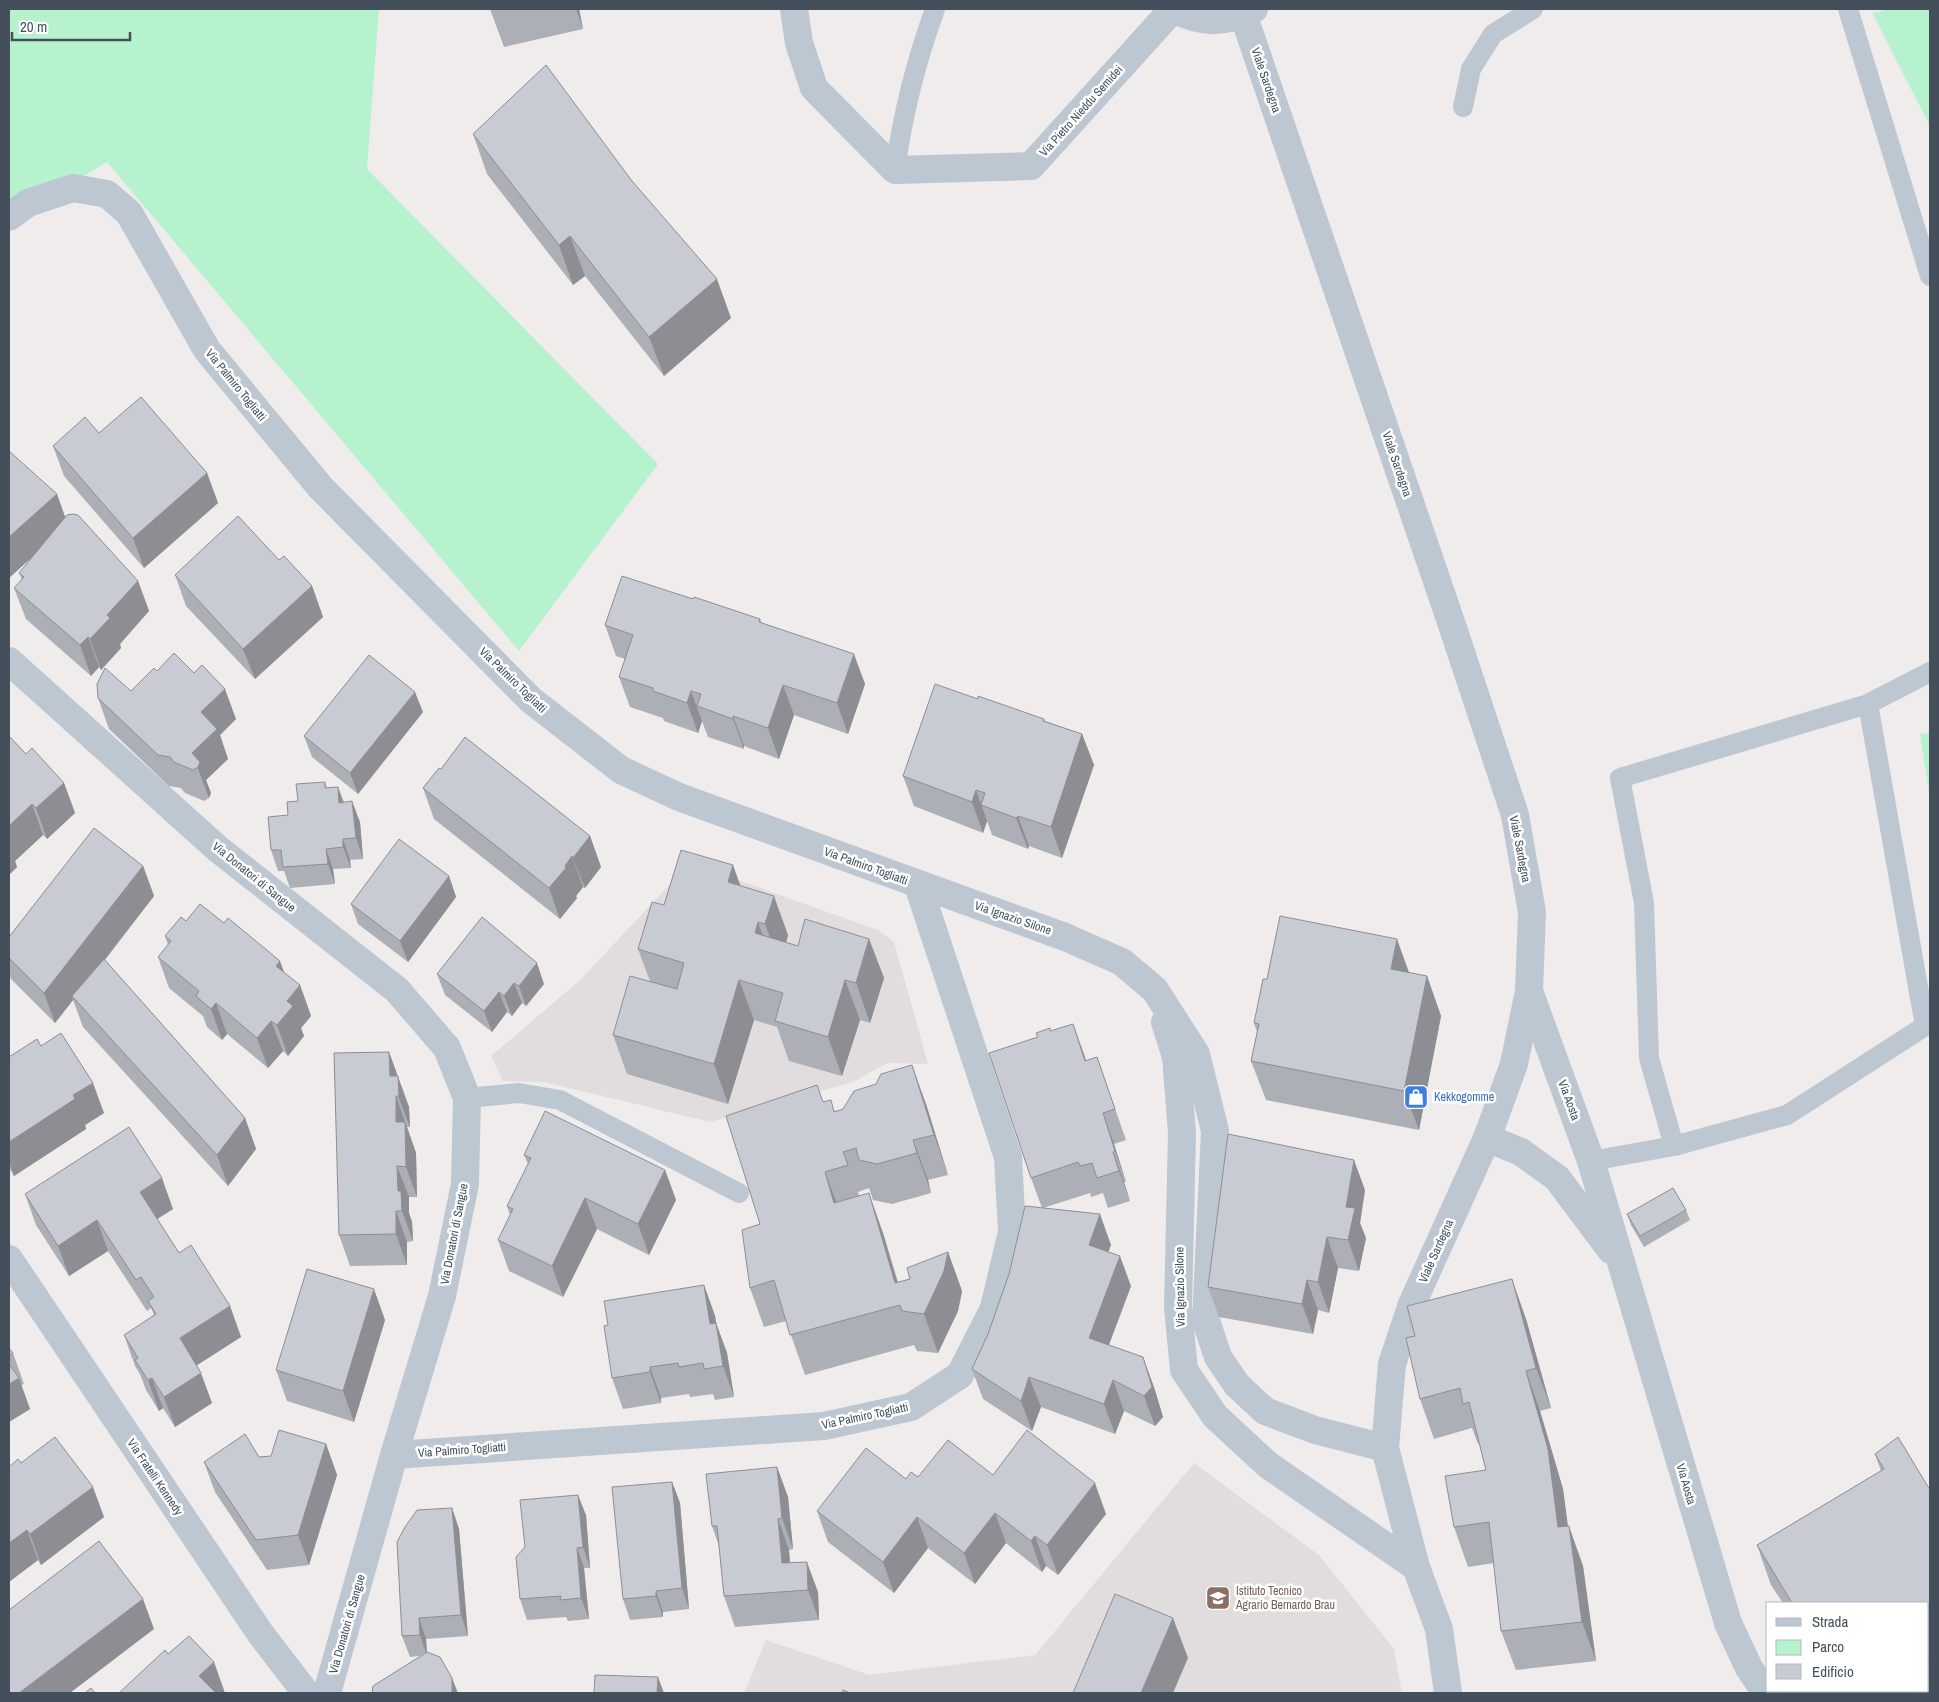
<svg xmlns="http://www.w3.org/2000/svg" width="1939" height="1702" font-family="'Archivo Narrow',sans-serif">
  <style>
    .education { fill: #e1ddde }
    .green { fill: #b6f2ce }
    .lines { fill: none; stroke-linecap: round; stroke-linejoin: round }
    .service { stroke: #bcc7d1; stroke-width: 20 }
    .minor { stroke: #bcc7d1; stroke-width: 28 }
    .tertiary { stroke: #bcc7d1; stroke-width: 28 }
    .wall { fill: #acafb5 }
    .shaded-wall { fill: #8c8e94 }
    .building { fill: #c8cbd3; stroke: #8c8e94 }
    .labels { text-anchor: middle; dominant-baseline: central; stroke-width: 5; stroke-linejoin: round; paint-order: stroke }
    .street-label { font-size: 12px; fill: #43505c; stroke: #fff }
    .shop-label { font-size: 12px; fill: #366cbe; stroke: #fff; text-anchor: start }
    .education-label { font-size: 12px; fill: #785e54; stroke: #fff; text-anchor: start }
  </style>
  <rect width="100%" height="100%" fill="#f0ecec"/>
  <!-- education -->
  <path class="education" d="M690,863L878,930L894,942L928,1064L888,1063L853,1082L710,1122L544,1082L503,1081L491,1056L579,981Z
    M1194,1463L1319,1555L1394,1649L1402,1693H744L766,1640L869,1675L1035,1655Z"/>
  <!-- green -->
  <path class="green" d="M9,9H379L367,169L658,464L519,651L107,162L9,221Z
    M1891,9H1930V126L1872,13Z
    M1930,733V799L1920,734Z"/>
  <g class="lines">
    <!-- service -->
    <path class="service" d="M1848,9L1930,276
      M1463,107L1471,69L1493,34L1533,9
      M895,170C903,112 915,64 935,9
      M467,1098L519,1093L560,1100L739,1193
      M1674,1146L1649,1058L1644,903L1620,778L1868,704L1930,672
      M1591,1161L1674,1146L1787,1115L1925,1026L1868,704"/>
    <!-- minor -->
    <path class="minor" d="M794,9L799,43L814,88L895,170L1031,166L1173,9
      M9,217L28,203L73,188L107,194L129,213L207,350L321,488L531,700L621,770L679,797L1065,937L1122,962L1155,990L1196,1054L1215,1131L1206,1321L1218,1357L1237,1385L1265,1411L1315,1430L1385,1448
      M9,661L218,849L397,990L447,1048L467,1098L465,1184L442,1296L394,1455L327,1693
      M1529,991L1591,1161L1728,1623L1749,1668L1766,1693
      M1165,1022L1176,1057L1182,1133L1178,1307L1184,1370L1215,1416L1268,1465L1416,1567
      M1487,1138L1521,1152L1557,1178L1611,1250
      M9,1259L260,1633L306,1693
      M394,1455L824,1426L911,1407L960,1375L994,1308L1012,1232L1008,1157L918,885"/>
    <!-- tertiary -->
    <path class="tertiary" d="M1173,9C1203,24 1224,24 1254,9
      M1243,14L1452,625L1515,815L1532,912L1529,991L1514,1064L1487,1138L1412,1304L1392,1364L1385,1448L1416,1567L1439,1629L1448,1693"/>
  </g>
  <!-- wall -->
  <path class="wall" d="M490,9H579L583,29L504,47Z
    M473,134L731,318L664,376L585,276L573,285L487,174Z
    M99,433L207,473L218,503L144,568L64,476L53,446Z
    M9,451L65,517L138,581L149,611L120,644L121,648L101,670L99,667L91,676L26,619L14,588L22,580L19,573L33,556L9,578Z
    M279,560L312,586L323,617L255,679L186,606L175,575Z
    M693,599L760,619L762,623L865,684L848,734L794,715L779,759L744,746V749L708,737L702,721L698,733L664,721L663,718L630,707L619,677L625,659L616,656L605,625Z
    M157,671L236,719L220,735L228,759L206,780L211,793L209,798L204,801L185,793L181,788L169,786L109,729L98,698L131,691Z
    M978,699L1044,719L1045,721L1082,734L1094,765L1062,858L1029,846L1028,849L992,835L987,821L983,833L914,806L903,776Z
    M423,712L358,794L312,757L304,736Z
    M9,736L26,754L64,783L75,813L47,839L43,835L15,861L17,867L9,875Z
    M441,769L590,836L601,867L585,888L583,887L576,896L577,898L560,919L434,819L423,788Z
    M325,782L327,788L338,787L344,802L360,822L363,859L350,860L351,868L333,869L335,884L290,888L284,871H278L271,850L288,815L298,801Z
    M143,866L154,896L105,960L245,1118L256,1149L228,1186L83,1027L73,1000L55,1023L11,979L9,974V937Z
    M449,876L456,897L408,962L358,924L351,904Z
    M740,886L788,935L786,942L798,946L869,939L884,978L870,1023L860,1020L842,1076L789,1061L777,1027L754,1020L728,1104L627,1074L613,1035L650,981L638,949Z
    M186,921L284,973L300,985L311,1016L301,1028L304,1036L288,1056L283,1051L268,1068L227,1034L222,1040L207,1027L203,1016L169,988L158,957L168,945L165,936Z
    M1409,973L1427,976L1441,1016L1419,1130L1266,1100L1251,1061L1257,1032L1254,1023L1267,979Z
    M437,974L544,984L526,1006L522,1003L512,1016L507,1012L492,1032L445,995Z
    M1051,1031L1086,1061L1097,1057L1126,1140L1114,1144L1126,1182H1124L1130,1201L1108,1208L1103,1193L1091,1197L1090,1193L1043,1208L1111,1245L1108,1252L1131,1286L1109,1345L1154,1387L1163,1417L1155,1426L1124,1411L1115,1434L1041,1407L1032,1431L983,1399L972,1369L988,1334L1009,1274L1042,1208L1031,1178L1038,1037Z
    M41,1046L104,1113L85,1125L86,1129L14,1176L9,1168V1057Z
    M389,1052L409,1107L410,1127H407L416,1153L417,1197H409V1213L412,1222L413,1241L407,1242V1265L350,1266L339,1235Z
    M824,1102L835,1111L926,1104L948,1175L928,1180L931,1193L892,1204L873,1200L869,1188L858,1192L859,1196L883,1233L898,1282L910,1279L948,1252L962,1291L958,1311L938,1353L917,1351L914,1345L805,1375L786,1321L764,1327L750,1288L760,1224Z
    M524,1155L665,1170L676,1200L649,1255L597,1229L563,1297L509,1271L498,1240L510,1215L507,1206L528,1164Z
    M1365,1190L1360,1223L1366,1238L1359,1271L1338,1268L1329,1313L1318,1310L1313,1334L1219,1317L1208,1287Z
    M25,1194L173,1209L157,1219L179,1253L230,1306L241,1337L197,1365L212,1403L175,1427L163,1408L159,1411L146,1390L140,1374L135,1366L124,1335L154,1315L151,1308L147,1311L108,1251L69,1276L36,1225Z
    M1686,1210L1690,1220L1644,1247L1631,1225L1627,1214Z
    M704,1285L715,1316L716,1323L727,1353L734,1397L715,1400L713,1394L690,1397L689,1394L661,1398V1403L623,1409L612,1378L608,1325Z
    M1526,1319L1551,1408L1540,1411L1563,1489L1568,1526L1583,1566L1596,1661L1516,1670L1501,1631L1494,1563L1468,1567L1454,1527L1486,1470L1479,1443L1478,1444L1472,1428L1434,1439L1420,1399Z
    M385,1320L354,1422L287,1401L276,1370Z
    M9,1348L13,1353L24,1384L21,1385L30,1409L9,1422Z
    M326,1444L337,1475L309,1565L267,1570L215,1492L204,1462L271,1456Z
    M1875,1454L1930,1490V1693H1845L1843,1691H1928V1603H1783L1771,1585L1757,1545L1881,1471Z
    M21,1463L104,1517L41,1565L38,1560L9,1582V1467Z
    M777,1467L788,1497L793,1549L789,1550L790,1563L818,1592L819,1620L735,1627L724,1596L719,1546L712,1526Z
    M993,1475L1106,1514L1058,1575L1046,1566L1042,1572L1006,1543L975,1584L928,1548L894,1593L828,1542L817,1511L906,1479L918,1477Z
    M672,1482L680,1503L689,1609L663,1612V1617L630,1620L623,1599Z
    M452,1508L459,1529L468,1636L426,1639L427,1652L419,1656L410,1657L402,1636Z
    M586,1515L590,1568H584L589,1619L568,1621L566,1617L527,1620L520,1599Z"/>
  <!-- shaded-wall -->
  <path class="shaded-wall" d="M576,9H579L583,29Z
    M570,236L585,276L573,285L559,245Z
    M717,279L731,318L664,376L649,337Z
    M207,473L218,503L144,568L133,538Z
    M57,494L68,525L9,578V537Z
    M138,581L149,611L120,644L121,648L101,670L90,639L107,615Z
    M312,586L323,617L255,679L243,649Z
    M88,637L99,667L91,676L80,645Z
    M854,654L865,684L848,734L837,703Z
    M783,685L794,715L779,759L768,728Z
    M225,689L236,719L220,735L228,759L206,780L211,793L209,798L192,753L201,712Z
    M691,691L702,721L698,733L687,703Z
    M415,692L423,712L358,794L350,773Z
    M733,716L744,746V749L733,719Z
    M1082,734L1094,765L1062,858L1051,827Z
    M64,783L75,813L47,839L36,808Z
    M338,787L345,808L339,803Z
    M976,790L987,821L983,833L972,802Z
    M352,801L360,822L363,859L356,838Z
    M32,804L43,835L15,861L17,867L9,875V826Z
    M1018,816L1029,846L1028,849L1016,818Z
    M590,836L601,867L585,888L573,858Z
    M343,839L350,860L351,868L343,847Z
    M326,849L333,869L335,884L328,864Z
    M572,856L583,887L576,896L577,898L560,919L549,888Z
    M733,865L747,904L728,882Z
    M143,866L154,896L74,999L72,996L73,1000L55,1023L44,993Z
    M449,876L456,897L408,962L400,941Z
    M774,896L788,935L780,964L765,924Z
    M758,922L772,961L755,933Z
    M869,939L884,978L870,1023L856,983Z
    M1397,939L1411,978L1391,969Z
    M280,961L291,991L276,966Z
    M537,963L544,984L526,1006L519,986Z
    M1427,976L1441,1016L1419,1130L1404,1091Z
    M739,980L754,1020L728,1104L714,1064Z
    M845,980L860,1020L842,1076L828,1037Z
    M514,983L522,1003L512,1016L504,996Z
    M300,985L311,1016L301,1028L304,1036L288,1056L277,1025L287,1001Z
    M499,992L507,1012L492,1032L484,1011Z
    M216,1003L227,1034L222,1040L211,1009Z
    M271,1021L283,1051L268,1068L257,1038Z
    M1073,1024L1084,1054L1096,1092L1085,1061Z
    M389,1052L409,1107L410,1127L390,1076Z
    M912,1065L926,1104L948,1175L934,1135Z
    M93,1083L104,1113L85,1125L86,1129L14,1176L9,1161V1142L73,1095Z
    M396,1096L416,1153L417,1197L406,1167L396,1122Z
    M1103,1113L1114,1144L1126,1182L1115,1151Z
    M245,1118L256,1149L228,1186L217,1155Z
    M913,1140L928,1180L931,1193L917,1153Z
    M1113,1152L1124,1182L1130,1201L1119,1171Z
    M1354,1160L1365,1190L1360,1223L1366,1238L1359,1271L1348,1240L1346,1207Z
    M397,1166L409,1197V1213L412,1222L413,1241L402,1211L398,1191Z
    M665,1170L676,1200L649,1255L638,1224Z
    M825,1172L840,1212L834,1203Z
    M162,1178L173,1209L151,1223L140,1192Z
    M869,1193L883,1233L906,1312L895,1283Z
    M585,1198L597,1229L563,1297L552,1266Z
    M396,1211L407,1242V1265L396,1234Z
    M1100,1214L1111,1245L1100,1275L1089,1245Z
    M97,1220L108,1251L69,1276L58,1246Z
    M1327,1237L1338,1268L1329,1313L1318,1282Z
    M948,1252L962,1291L958,1311L938,1353L924,1314Z
    M1120,1256L1131,1286L1100,1368L1089,1338Z
    M1512,1279L1526,1319L1551,1408L1536,1368Z
    M1307,1280L1318,1310L1313,1334L1302,1304Z
    M704,1285L715,1316L721,1354L710,1324Z
    M374,1289L385,1320L354,1422L343,1391Z
    M230,1306L241,1337L191,1369L180,1338Z
    M716,1323L727,1353L734,1397L723,1366Z
    M1143,1357L1154,1387L1163,1417L1155,1426L1144,1396Z
    M650,1367L661,1398V1403L650,1372Z
    M1526,1371L1540,1411L1563,1489L1573,1567L1558,1527Z
    M201,1373L212,1403L175,1427L164,1397Z
    M1029,1377L1041,1407L1032,1431L1021,1401Z
    M19,1378L30,1409L9,1422V1384Z
    M152,1378L163,1408L159,1411L148,1380Z
    M1113,1380L1124,1411L1115,1434L1104,1404Z
    M326,1444L337,1475L309,1565L298,1535Z
    M777,1467L788,1497L793,1549L782,1518Z
    M672,1482L680,1503L689,1609L682,1588Z
    M1095,1483L1106,1514L1058,1575L1047,1545Z
    M93,1487L104,1517L41,1565L30,1534Z
    M578,1495L586,1515L590,1568L583,1547Z
    M452,1508L459,1529L468,1636L461,1615Z
    M995,1513L1006,1543L975,1584L964,1553Z
    M917,1517L928,1548L894,1593L883,1562Z
    M778,1519L789,1550L792,1591L782,1563Z
    M1569,1526L1583,1566L1596,1661L1582,1622Z
    M27,1530L38,1560L9,1582V1543Z
    M1035,1536L1046,1566L1042,1572L1031,1541Z
    M577,1548L584,1568L589,1619L581,1598Z
    M807,1562L818,1592L819,1620L808,1590Z
    M656,1591L663,1612V1617L656,1596Z
    M143,1599L154,1629L70,1693H19Z
    M419,1618L426,1639L427,1656L420,1635Z
    M1173,1618L1188,1658L1173,1693H1141Z
    M214,1662L225,1693H206L199,1676Z
    M658,1677L664,1693H657Z
    M452,1678L458,1693H452Z"/>
  <!-- building -->
  <path class="building" d="M546,65L632,181L717,279L649,337L570,236L559,245L473,134Z
    M141,397L207,473L133,538L53,446L85,417L99,433Z
    M9,451L57,494L9,537Z
    M73,514L78,515L138,581L107,615L110,618L90,639L88,637L80,645L14,588L24,577L19,573L67,515Z
    M238,516L279,560L284,556L312,586L243,649L175,575Z
    M622,576L693,599L694,597L760,619L759,622L854,654L837,703L783,685L768,728L733,716V719L697,706L701,694L691,691L687,703L653,691V688L619,677L633,635L605,625Z
    M174,653L194,673L202,665L225,689L201,712L217,729L192,753L200,762L198,767L193,770L174,762L170,757L158,755L98,698L97,684L105,668L131,691L154,668L157,671Z
    M369,655L415,692L350,773L304,736Z
    M935,684L978,699V696L1044,719L1043,721L1082,734L1051,827L1018,816L1016,818L981,805L985,793L976,790L972,802L903,776Z
    M9,736L26,754L32,748L64,783L36,808L32,804L9,826Z
    M465,737L590,836L573,858L572,856L565,866L566,868L549,888L423,788L439,768L441,769Z
    M325,782V788L338,787L339,803L352,801L356,838L343,839V847L326,849L328,864L283,867L281,850H271L268,817L288,815L287,802L298,801L296,784Z
    M94,828L143,866L44,993L9,958V937Z
    M399,839L449,876L400,941L351,904Z
    M681,850L733,865L728,882L774,896L765,924L758,922L755,933L798,946L805,919L869,939L856,983L845,980L828,1037L775,1021L783,993L739,980L714,1064L613,1035L630,976L677,989L684,963L638,949L652,902L664,905Z
    M200,904L224,923L228,918L280,961L276,966L300,985L287,1001L293,1006L277,1025L271,1021L257,1038L216,1003L211,1009L196,996L199,991L158,957L171,941L165,936L181,917L186,921Z
    M1280,916L1397,939L1391,969L1427,976L1404,1091L1251,1061L1259,1024L1254,1023L1263,979H1267Z
    M482,917L537,963L519,986L514,983L504,996L499,992L484,1011L437,974Z
    M104,959L245,1118L217,1155L72,996Z
    M1073,1024L1085,1061L1097,1057L1115,1109L1103,1113L1115,1151L1113,1152L1119,1171L1097,1178L1092,1163L1080,1166L1078,1162L1031,1178L989,1053L1038,1037L1036,1033L1050,1028V1031Z
    M61,1033L93,1083L73,1095L75,1099L9,1142V1057L37,1039L41,1046Z
    M389,1052L390,1076H398L399,1096H396V1122H405L406,1167L397,1166L398,1191H401L402,1211H396V1234L339,1235L334,1053Z
    M912,1065L934,1135L913,1140L917,1153L877,1164L859,1160L856,1148L843,1152L848,1165L825,1172L834,1203L869,1193L895,1283L910,1279L907,1268L948,1252L944,1271L924,1314L902,1311L900,1305L790,1335L774,1280L750,1288L742,1230L760,1224L726,1116L817,1085L823,1102L831,1100L834,1112L843,1109L854,1091L876,1084L881,1074Z
    M545,1111L665,1170L638,1224L585,1198L552,1266L498,1240L513,1209L507,1206L531,1158L524,1155Z
    M129,1127L162,1178L140,1192L179,1253L191,1245L230,1306L180,1338L201,1373L164,1397L152,1378L148,1380L135,1360L138,1358L124,1335L156,1314L148,1301L154,1297L141,1277L136,1280L97,1220L58,1246L25,1194Z
    M1228,1134L1354,1160L1346,1207L1355,1208L1348,1240L1327,1237L1318,1282L1307,1280L1302,1304L1208,1287Z
    M1673,1188L1686,1210L1640,1236L1627,1214Z
    M1025,1206L1100,1214L1089,1245L1120,1256L1089,1338L1143,1357L1152,1387L1144,1396L1113,1380L1104,1404L1029,1377L1021,1401L972,1369L988,1334L1009,1274Z
    M307,1269L374,1289L343,1391L276,1370Z
    M1512,1279L1536,1368L1526,1371L1548,1449L1558,1527L1569,1526L1582,1622L1501,1631L1489,1522L1454,1527L1445,1476L1486,1470L1469,1402L1463,1404L1460,1388L1420,1399L1406,1338L1415,1336L1407,1306Z
    M704,1285L710,1324L716,1323L723,1366L704,1369L703,1363L679,1367L678,1363L650,1367V1372L612,1378L604,1326L608,1325L604,1301Z
    M9,1348L13,1353L9,1355Z
    M9,1364L19,1378L9,1384Z
    M279,1430L326,1444L298,1535L256,1540L204,1462L245,1434L259,1457L271,1456Z
    M1027,1430L1095,1483L1047,1545L1035,1536L1031,1541L995,1513L964,1553L917,1517L883,1562L817,1511L866,1448L906,1479L911,1472L918,1477L948,1440L993,1475Z
    M55,1437L93,1487L30,1534L27,1530L9,1543V1467L18,1459L21,1463Z
    M1898,1437L1930,1490V1661L1928,1663V1603H1792L1757,1545L1884,1469L1875,1454Z
    M777,1467L782,1518L778,1519L782,1563L807,1562L808,1590L724,1596L717,1526H712L706,1474Z
    M672,1482L682,1588L656,1591V1596L623,1599L612,1487Z
    M578,1495L583,1547L577,1548L581,1598L560,1600L561,1596L520,1599L516,1557L525,1547L520,1500Z
    M452,1508L461,1615L419,1618L420,1635L402,1636L397,1542L405,1527L417,1510Z
    M99,1541L143,1599L19,1693H9V1610Z
    M1115,1594L1173,1618L1141,1693H1073Z
    M189,1636L214,1662L199,1676L216,1693H119L165,1650L168,1654Z
    M427,1652L440,1657L452,1678V1693H372L373,1686Z
    M595,1675L658,1677L657,1693H594Z
    M91,1688L95,1693H85Z
    M843,1690L850,1693H842Z
    M1852,1691H1880L1876,1693H1854Z"/>
  <!-- icons -->
  <defs>
    <symbol id="shop-square" viewBox="-11 -11 22 22"><rect x="-9" y="-9" width="18" height="18" rx="4" fill="#3f7fe0" stroke="#fff"/><path d="M-5-2.5h2.3a2.7 3.5 0 0 1 5.4 0H5L5.5 6h-11ZM-1.5-2.5h3a1.5 2.3 0 0 0-3 0Z" fill="#fff"/></symbol>
    <symbol id="school-square" viewBox="-11 -11 22 22"><rect x="-9" y="-9" width="18" height="18" rx="4" fill="#8d6e63" stroke="#fff"/><path d="M0-5L7-2L0 1L-7-2ZM-4 1L0 2.5L4 1V4Q0 6-4 4Z" fill="#fff"/></symbol>
  </defs>
  <g fill-rule="evenodd">
    <use href="#shop-square" x="1402" y="1083" width="28" height="28"/>
    <use href="#school-square" x="1204" y="1584" width="28" height="28"/>
  </g>
  <g class="labels">
    <!-- street labels -->
    <g class="street-label">
      <text transform="translate(1266 80) rotate(71)">Viale Sardegna</text>
      <text transform="translate(1081 111) rotate(-48)">Via Pietro Nieddu Semidei</text>
      <text transform="translate(236 385) rotate(51)">Via Palmiro Togliatti</text>
      <text transform="translate(1397 464) rotate(71)">Viale Sardegna</text>
      <text transform="translate(513 680) rotate(44)">Via Palmiro Togliatti</text>
      <text transform="translate(1520 849) rotate(79)">Viale Sardegna</text>
      <text transform="translate(866 866) rotate(20)">Via Palmiro Togliatti</text>
      <text transform="translate(254 877) rotate(39)">Via Donatori di Sangue</text>
      <text transform="translate(1013 918) rotate(19)">Via Ignazio Silone</text>
      <text transform="translate(1569 1100) rotate(70)">Via Aosta</text>
      <text transform="translate(454 1234) rotate(-79)">Via Donatori di Sangue</text>
      <text transform="translate(1436 1251) rotate(-66)">Viale Sardegna</text>
      <text transform="translate(1180 1287) rotate(-91)">Via Ignazio Silone</text>
      <text transform="translate(865 1416) rotate(-12)">Via Palmiro Togliatti</text>
      <text transform="translate(462 1450) rotate(-4)">Via Palmiro Togliatti</text>
      <text transform="translate(155 1477) rotate(56)">Via Fratelli Kennedy</text>
      <text transform="translate(1686 1484) rotate(74)">Via Aosta</text>
      <text transform="translate(347 1624) rotate(-74)">Via Donatori di Sangue</text>
    </g>
    <!-- shop labels -->
    <g class="shop-label">
      <text x="1434" y="1097">Kekkogomme</text>
    </g>
    <!-- education labels -->
    <g class="education-label">
      <text x="1236" y="1591">Istituto Tecnico<tspan x="1236" dy="14">Agrario Bernardo Brau</tspan></text>
    </g>
  </g>
  <!-- border -->
  <rect width="1939" height="1702" fill="none" stroke="#43505c" stroke-width="20"/>
  <!-- legend -->
  <rect x="1766" y="1602" width="162" height="90" fill="#ffffff" stroke="#b4b9be"/>
  <rect x="1776" y="1618" width="25" height="8" fill="#bcc7d1" stroke="#b4b9be"/>
  <text x="1812" y="1627" font-size="15" fill="#43505c">Strada</text>
  <rect x="1776" y="1640" width="25" height="15" fill="#b6f2ce" stroke="#b4b9be"/>
  <text x="1812" y="1652" font-size="15" fill="#43505c">Parco</text>
  <rect x="1776" y="1664" width="25" height="15" fill="#c8cbd3" stroke="#b4b9be"/>
  <text x="1812" y="1677" font-size="15" fill="#43505c">Edificio</text>
  <!-- scale -->
  <path d="M12 32v8h118v-8" fill="none" stroke="#43505c" stroke-width="2.5"/>
  <text x="20" y="32" font-size="15" fill="#43505c" stroke="#ffffff" stroke-width="4" paint-order="stroke">20 m</text>
</svg>
